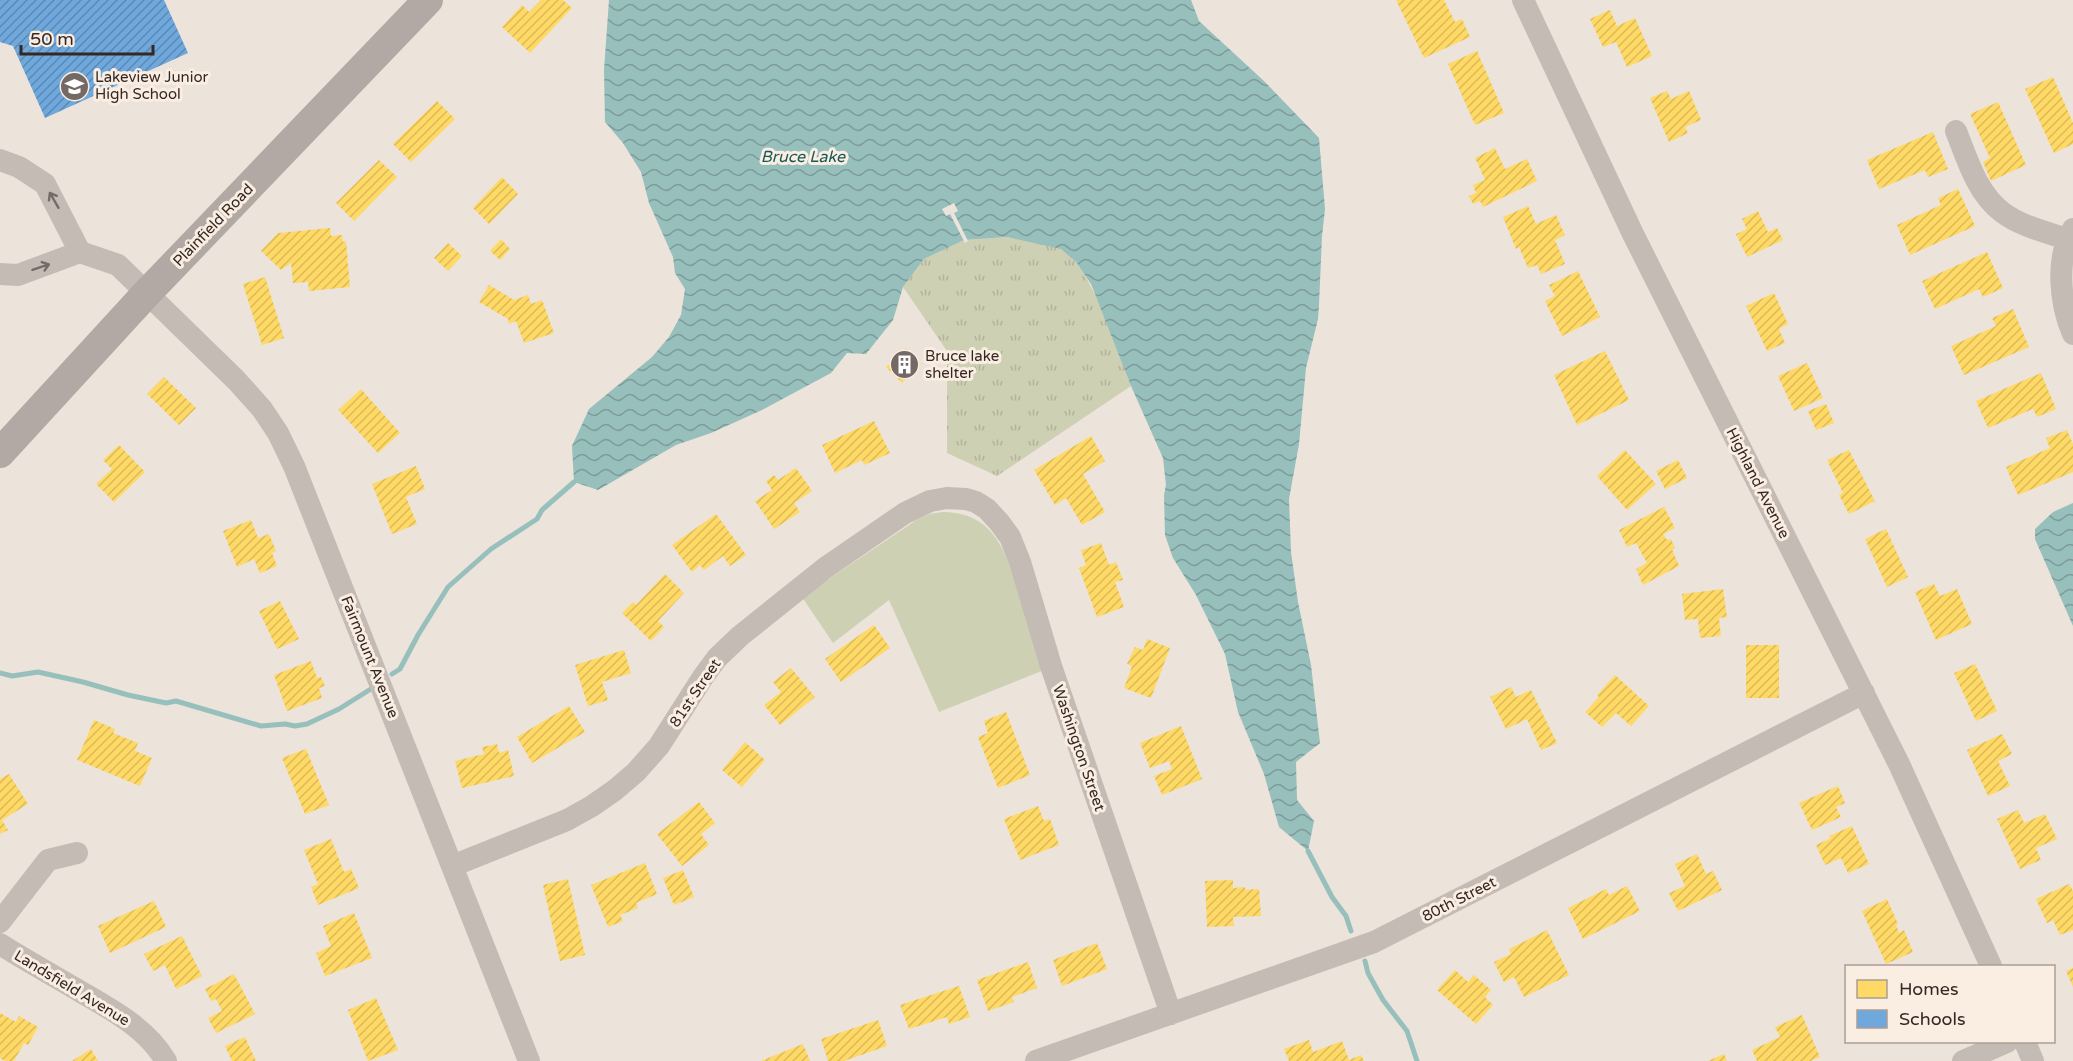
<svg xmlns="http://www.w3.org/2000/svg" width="2073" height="1061" font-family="'Varela Round',sans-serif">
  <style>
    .grass { fill: #ced0b4 }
    .park { fill: url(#park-tufts) }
    .water { fill: url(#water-waves) }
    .pier { fill: #ece3db }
    .homes { fill: url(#homes-hatch) }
    .schools { fill: url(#schools-hatch) }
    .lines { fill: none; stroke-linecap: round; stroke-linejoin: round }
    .stream { stroke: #97bfbc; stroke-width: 5 }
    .minor { stroke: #c4bbb5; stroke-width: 22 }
    .major { stroke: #b2a9a4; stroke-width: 30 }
    .oneway { stroke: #756a65 }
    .labels { text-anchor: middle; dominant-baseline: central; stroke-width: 6; stroke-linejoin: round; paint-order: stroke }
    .poi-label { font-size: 15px; fill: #342824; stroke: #faede1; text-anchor: start }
    .street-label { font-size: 15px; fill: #342824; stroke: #faede1 }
    .water-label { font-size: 16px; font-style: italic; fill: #185757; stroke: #faede1 }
  </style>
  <defs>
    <pattern id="park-tufts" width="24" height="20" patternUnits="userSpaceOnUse" patternTransform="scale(1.5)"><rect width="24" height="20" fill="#ced0b4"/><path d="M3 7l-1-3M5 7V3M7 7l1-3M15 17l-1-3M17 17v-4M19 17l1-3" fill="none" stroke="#b2b39b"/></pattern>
    <pattern id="water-waves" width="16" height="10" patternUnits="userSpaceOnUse" patternTransform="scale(1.5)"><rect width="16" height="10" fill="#97bfbc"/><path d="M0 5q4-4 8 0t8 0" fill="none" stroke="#7c9b99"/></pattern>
    <pattern id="homes-hatch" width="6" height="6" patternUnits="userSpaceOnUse" patternTransform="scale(1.5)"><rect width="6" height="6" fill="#ffd966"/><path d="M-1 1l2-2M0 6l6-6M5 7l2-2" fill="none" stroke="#dbba58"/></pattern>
    <pattern id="schools-hatch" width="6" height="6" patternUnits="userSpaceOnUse" patternTransform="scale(1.5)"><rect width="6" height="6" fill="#6fa8dc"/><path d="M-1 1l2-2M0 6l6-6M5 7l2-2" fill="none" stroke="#5c89b2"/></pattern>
  </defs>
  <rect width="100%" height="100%" fill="#ece3db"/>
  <!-- grass -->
  <path class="grass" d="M942,512C997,512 1007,556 1021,600C1029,623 1036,647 1044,670L939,712L889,600L833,643L802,597L918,519L930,514Z"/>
  <!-- park -->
  <path class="park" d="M1007,237C1020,240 1052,243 1062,249C1092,267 1117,352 1131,386L997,476L947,453V351L903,287L924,259L964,240Z"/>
  <!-- water -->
  <path class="water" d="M609,0H1191L1199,21L1265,82L1319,138L1325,209L1322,236L1319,305L1318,319L1306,368L1299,444L1289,499L1291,552L1298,602L1311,665L1320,743L1296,762L1297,800L1314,821L1308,851L1279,827L1264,774L1238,712L1225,654L1196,595L1173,558L1165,535L1164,495L1166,485L1163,458L1131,386L1091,284L1076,262L1061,249L1007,237L964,240L924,259L903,287L893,320L866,354L847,353L831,373L762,410L711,433L676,445L598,490L574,482L572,446L589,409L652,357L669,337L681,315L685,289L675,273L673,257L649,203L641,172L623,143L605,122L604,70Z
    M2073,503V626L2035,539V529L2053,512Z"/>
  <!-- pier -->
  <path class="pier" d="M954,203L958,211L954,213L968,241L965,243L950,214L946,216L942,209Z"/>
  <!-- homes -->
  <path class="homes" d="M541,0H563L572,8L530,53L502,27L522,5L529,12Z
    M1396,0H1444L1455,22L1462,19L1470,37L1424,58Z
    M1610,10L1617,26L1635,18L1652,56L1627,67L1616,42L1603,47L1590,19Z
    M1477,51L1504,113L1475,125L1448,64Z
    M2053,77L2073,123V144L2054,153L2025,89Z
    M1667,91L1671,99L1689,91L1701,120L1685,127L1688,133L1669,142L1650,98Z
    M437,101L455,119L411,162L393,144Z
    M1998,102L2026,165L1991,181L1983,162L1990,158L1970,114Z
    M1933,132L1948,169L1928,177L1925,170L1879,189L1867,160Z
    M1495,148L1505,169L1527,159L1537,181L1483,207L1480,201L1473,204L1469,196L1476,193L1473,185L1485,180L1475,158Z
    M379,160L397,177L354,221L336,203Z
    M502,177L518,194L489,224L473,208Z
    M1958,189L1975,226L1910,255L1897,225L1941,205L1938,198Z
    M1528,206L1536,224L1556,215L1565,235L1555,240L1565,264L1541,274L1537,265L1528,268L1519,247L1516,249L1503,217Z
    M1758,211L1768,232L1777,228L1783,240L1747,257L1736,234L1747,229L1742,219Z
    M330,228L331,236L342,235L343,242L346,241L350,287L309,291L308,282L293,283L291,263L281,270L261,251L278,233Z
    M501,239L510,249L500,260L490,251Z
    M448,243L462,256L448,271L434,258Z
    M1987,252L2003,288L1983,297L1979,289L1935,309L1922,281Z
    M1578,271L1600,317L1562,336L1545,301L1555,296L1549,285Z
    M265,277L284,338L262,345L243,284Z
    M489,285L514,300L528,295L531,304L542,300L554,333L524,343L516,321L509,324L508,319L479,302Z
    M1774,293L1788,324L1779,329L1785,343L1767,351L1746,306Z
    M2013,309L2029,347L1964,375L1951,346L1996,326L1992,318Z
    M906,348L921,364L902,383L886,367Z
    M1605,351L1629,400L1577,425L1554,375Z
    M1807,363L1823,398L1794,411L1778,376Z
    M2041,373L2056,409L2037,417L2033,409L1988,428L1976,401Z
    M164,377L196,408L179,425L147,394Z
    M361,389L400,433L378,453L338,410Z
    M1826,404L1834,423L1816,430L1808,411Z
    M874,421L890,453L864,465L862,460L835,473L822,445Z
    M2067,430L2073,444V472L2018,495L2006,467L2050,448L2046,438Z
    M1091,436L1105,461L1083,474L1105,512L1082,525L1066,498L1055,505L1034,470Z
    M119,445L145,472L114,502L96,484L112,469L103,460Z
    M1625,450L1656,484L1627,510L1597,476Z
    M1849,450L1875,501L1849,514L1839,495L1843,493L1827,460Z
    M1678,460L1687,478L1665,489L1656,471Z
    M416,466L425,489L406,497L417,524L392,534L372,484Z
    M796,468L812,491L794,503L800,512L774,529L755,501L772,490L766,481L774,475L778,480Z
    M1664,507L1675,528L1663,534L1667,540L1671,539L1675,548L1672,549L1679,566L1643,585L1636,569L1647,563L1636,543L1627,547L1619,530Z
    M716,514L746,555L730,566L723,556L704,570L700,565L692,572L672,545Z
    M251,520L258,538L269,534L276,551L272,553L277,566L260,573L254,559L237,567L223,531Z
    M1886,529L1908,577L1887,587L1865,539Z
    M1101,543L1109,565L1116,562L1123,580L1115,582L1124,607L1097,617L1079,568L1086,565L1081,550Z
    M665,574L684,593L658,621L664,627L651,641L622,613L633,602L636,605Z
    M1934,584L1940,596L1957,589L1972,624L1936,640L1915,592Z
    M1723,589L1727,617L1719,618L1721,636L1700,638L1698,619L1685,620L1682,594Z
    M280,601L299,639L277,649L259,611Z
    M874,625L890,648L841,682L825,659Z
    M1147,639L1170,648L1151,698L1124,688L1132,666L1127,664L1135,647L1143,650Z
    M1746,645H1779V698H1746Z
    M624,650L631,673L602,682L608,700L588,706L575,665Z
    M311,661L317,678L321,677L325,686L319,688L322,698L287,711L274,675Z
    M1975,664L1997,711L1976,721L1954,673Z
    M791,668L815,697L780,725L764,705L781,692L773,682Z
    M1615,675L1649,706L1631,726L1616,713L1602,727L1585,712L1599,697L1597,695Z
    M1511,687L1516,697L1531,690L1557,743L1541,750L1527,719L1506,729L1490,697Z
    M569,706L585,732L532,763L517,737Z
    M1006,712L1030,775L998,788L978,737L988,733L984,721Z
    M94,720L115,729L113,733L138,743L135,751L152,758L140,786L77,760Z
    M1181,726L1202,779L1162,795L1154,776L1172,769L1169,761L1150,768L1140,743Z
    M2002,734L2012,754L1998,761L2010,786L1988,796L1967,750Z
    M745,742L765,760L742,787L722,770Z
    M497,744L499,753L508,750L514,776L462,788L455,761L484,754L482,747Z
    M306,749L329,805L305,814L282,758Z
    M9,774L28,804L2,820L8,830L0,834V779Z
    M1838,786L1845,803L1836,807L1841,817L1812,830L1799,803Z
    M699,802L715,823L701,834L709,845L682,866L657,834Z
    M1038,806L1044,821L1050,819L1059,845L1020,860L1004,819Z
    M2018,810L2024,823L2045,814L2057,839L2036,848L2041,860L2020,869L1997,819Z
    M1852,826L1869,864L1848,873L1841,858L1825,865L1816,845L1831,838L1829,836Z
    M331,839L344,872L351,869L359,888L318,905L311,887L318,884L304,850Z
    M1697,854L1706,874L1713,871L1722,890L1678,911L1669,893L1685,886L1675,864Z
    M645,863L657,894L636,903L638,908L620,915L623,921L608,927L591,885Z
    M683,870L694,897L674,905L663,878Z
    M568,879L585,955L560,961L543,885Z
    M1233,880V888L1245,887V890L1259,889L1261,916L1233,917L1234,926L1207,927L1205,881Z
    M2069,884L2073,891V930L2060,935L2053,920L2047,923L2036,899Z
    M1627,886L1640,911L1583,939L1568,908L1606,889L1609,895Z
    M1887,899L1898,924L1896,925L1899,933L1904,930L1913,952L1886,964L1862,911Z
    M154,901L166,927L110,953L98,926Z
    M354,913L372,958L325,976L316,953L331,946L323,926Z
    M1547,930L1569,975L1524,997L1514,977L1504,982L1494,962L1511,954L1509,949Z
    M182,936L202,976L176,989L165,965L153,971L144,954Z
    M1097,943L1107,969L1062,986L1053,960Z
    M1028,962L1037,988L1012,997L1014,1002L988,1011L977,980Z
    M2073,968V987L2066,971Z
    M1455,970L1468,982L1474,975L1491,990L1485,997L1493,1005L1476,1024L1437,990Z
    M234,974L255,1014L216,1033L208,1018L222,1011L216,999L211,1001L205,989Z
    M959,986L970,1017L949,1024L947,1017L909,1029L900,1005Z
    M376,998L398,1050L368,1061L348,1010Z
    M0,1013L16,1022L19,1016L38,1027L28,1045L24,1043L14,1061H5L0,1058Z
    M1802,1015L1820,1057L1810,1061H1757L1752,1050L1780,1037L1775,1027Z
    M878,1020L887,1046L844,1061H828L821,1039Z
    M245,1037L256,1061H232L225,1046Z
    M1309,1040L1313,1052L1342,1041L1349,1060L1361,1055L1364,1061H1289L1284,1049Z
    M803,1044L810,1061H761Z
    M91,1049L98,1061H72Z
    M1724,1054L1727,1061H1708Z"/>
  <!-- schools -->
  <path class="schools" d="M0,0H164L188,53L45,118L13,46L0,42Z"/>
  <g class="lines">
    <!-- stream -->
    <path class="stream" d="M0,673L12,676L38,672L83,682L128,695L166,703L176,701L261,726L285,724L295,726L307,724L339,709L374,687
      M392,674L400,669L418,635L448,587L491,549L537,519L542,510L574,482
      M1308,851L1332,897L1346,916L1351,931
      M1365,961L1368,973L1383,1000L1407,1031L1417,1061"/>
    <!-- minor -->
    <path class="minor" d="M1523,0L1633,234L1899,764L1991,966
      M1956,131C1967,159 1977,193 2002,212C2020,226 2046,232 2067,239
      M0,160L19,167L45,184L80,252
      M2073,229C2055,258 2060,304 2073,334
      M0,274L18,275L80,252L118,265L236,380L262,409L278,433L294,466L529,1061
      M452,866L567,820L592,806L615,790L636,772L659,746L703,677L717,658L740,636L825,568L905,513L930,501L947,498L966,499L976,502L987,509L999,522L1010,537L1020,562L1051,666L1171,1014
      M0,922L48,860L77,853
      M0,944C25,960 51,974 76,989C110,1009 146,1027 166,1061
      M2025,1042L2033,1061
      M1036,1061L1374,942L1864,693
      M1963,1061L2007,1042"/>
    <!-- major -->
    <path class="major" d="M0,453L146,294L428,0"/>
  </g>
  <!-- one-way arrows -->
  <defs><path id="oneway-shaft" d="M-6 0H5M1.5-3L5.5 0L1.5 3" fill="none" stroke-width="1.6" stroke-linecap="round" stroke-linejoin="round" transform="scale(1.5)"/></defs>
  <g class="oneway">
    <use href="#oneway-shaft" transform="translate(54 200) rotate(-120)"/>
    <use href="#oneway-shaft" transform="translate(41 267) rotate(-18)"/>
  </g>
  <!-- icons -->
  <defs>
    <symbol id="school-disc" viewBox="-11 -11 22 22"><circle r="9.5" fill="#746964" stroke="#faede1"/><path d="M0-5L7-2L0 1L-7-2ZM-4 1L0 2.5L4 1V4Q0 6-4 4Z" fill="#fff"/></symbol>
    <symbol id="building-disc" viewBox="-11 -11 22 22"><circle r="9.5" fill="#746964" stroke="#faede1"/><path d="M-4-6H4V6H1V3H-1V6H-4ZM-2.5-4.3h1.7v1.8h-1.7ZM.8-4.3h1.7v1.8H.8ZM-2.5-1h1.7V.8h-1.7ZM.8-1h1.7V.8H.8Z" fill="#fff"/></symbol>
  </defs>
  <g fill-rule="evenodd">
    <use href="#school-disc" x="58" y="70" width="33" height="33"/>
    <use href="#building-disc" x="888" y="348" width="33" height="33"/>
  </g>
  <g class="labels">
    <!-- poi labels -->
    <g class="poi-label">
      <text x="95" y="77">Lakeview Junior<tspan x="95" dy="17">High School</tspan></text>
      <text x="925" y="356">Bruce lake<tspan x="925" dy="17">shelter</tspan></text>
    </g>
    <!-- street labels -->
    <g class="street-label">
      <text transform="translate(213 225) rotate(-46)">Plainfield Road</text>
      <text transform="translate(1758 483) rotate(63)">Highland Avenue</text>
      <text transform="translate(370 657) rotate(68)">Fairmount Avenue</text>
      <text transform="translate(695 693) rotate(-56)">81st Street</text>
      <text transform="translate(1079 748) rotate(71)">Washington Street</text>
      <text transform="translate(1459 899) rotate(-27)">80th Street</text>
      <text transform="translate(72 988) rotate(31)">Landsfield Avenue</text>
    </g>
    <!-- water labels -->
    <g class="water-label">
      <text x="803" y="157">Bruce Lake</text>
    </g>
  </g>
  <!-- legend -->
  <rect x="1845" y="965" width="210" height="78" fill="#faede1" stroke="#ab9e95" stroke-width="1.5"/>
  <rect x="1857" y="980" width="30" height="18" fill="#ffd966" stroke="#ab9e95" stroke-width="1.5"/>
  <text x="1899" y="995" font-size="18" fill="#342824">Homes</text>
  <rect x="1857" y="1010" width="30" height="18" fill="#6fa8dc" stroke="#ab9e95" stroke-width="1.5"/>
  <text x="1899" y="1025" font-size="18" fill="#342824">Schools</text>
  <!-- scale -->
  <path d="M21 45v9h132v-9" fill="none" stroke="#342824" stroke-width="3"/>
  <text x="30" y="45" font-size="18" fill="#342824" stroke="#faede1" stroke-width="4.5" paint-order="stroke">50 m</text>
</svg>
